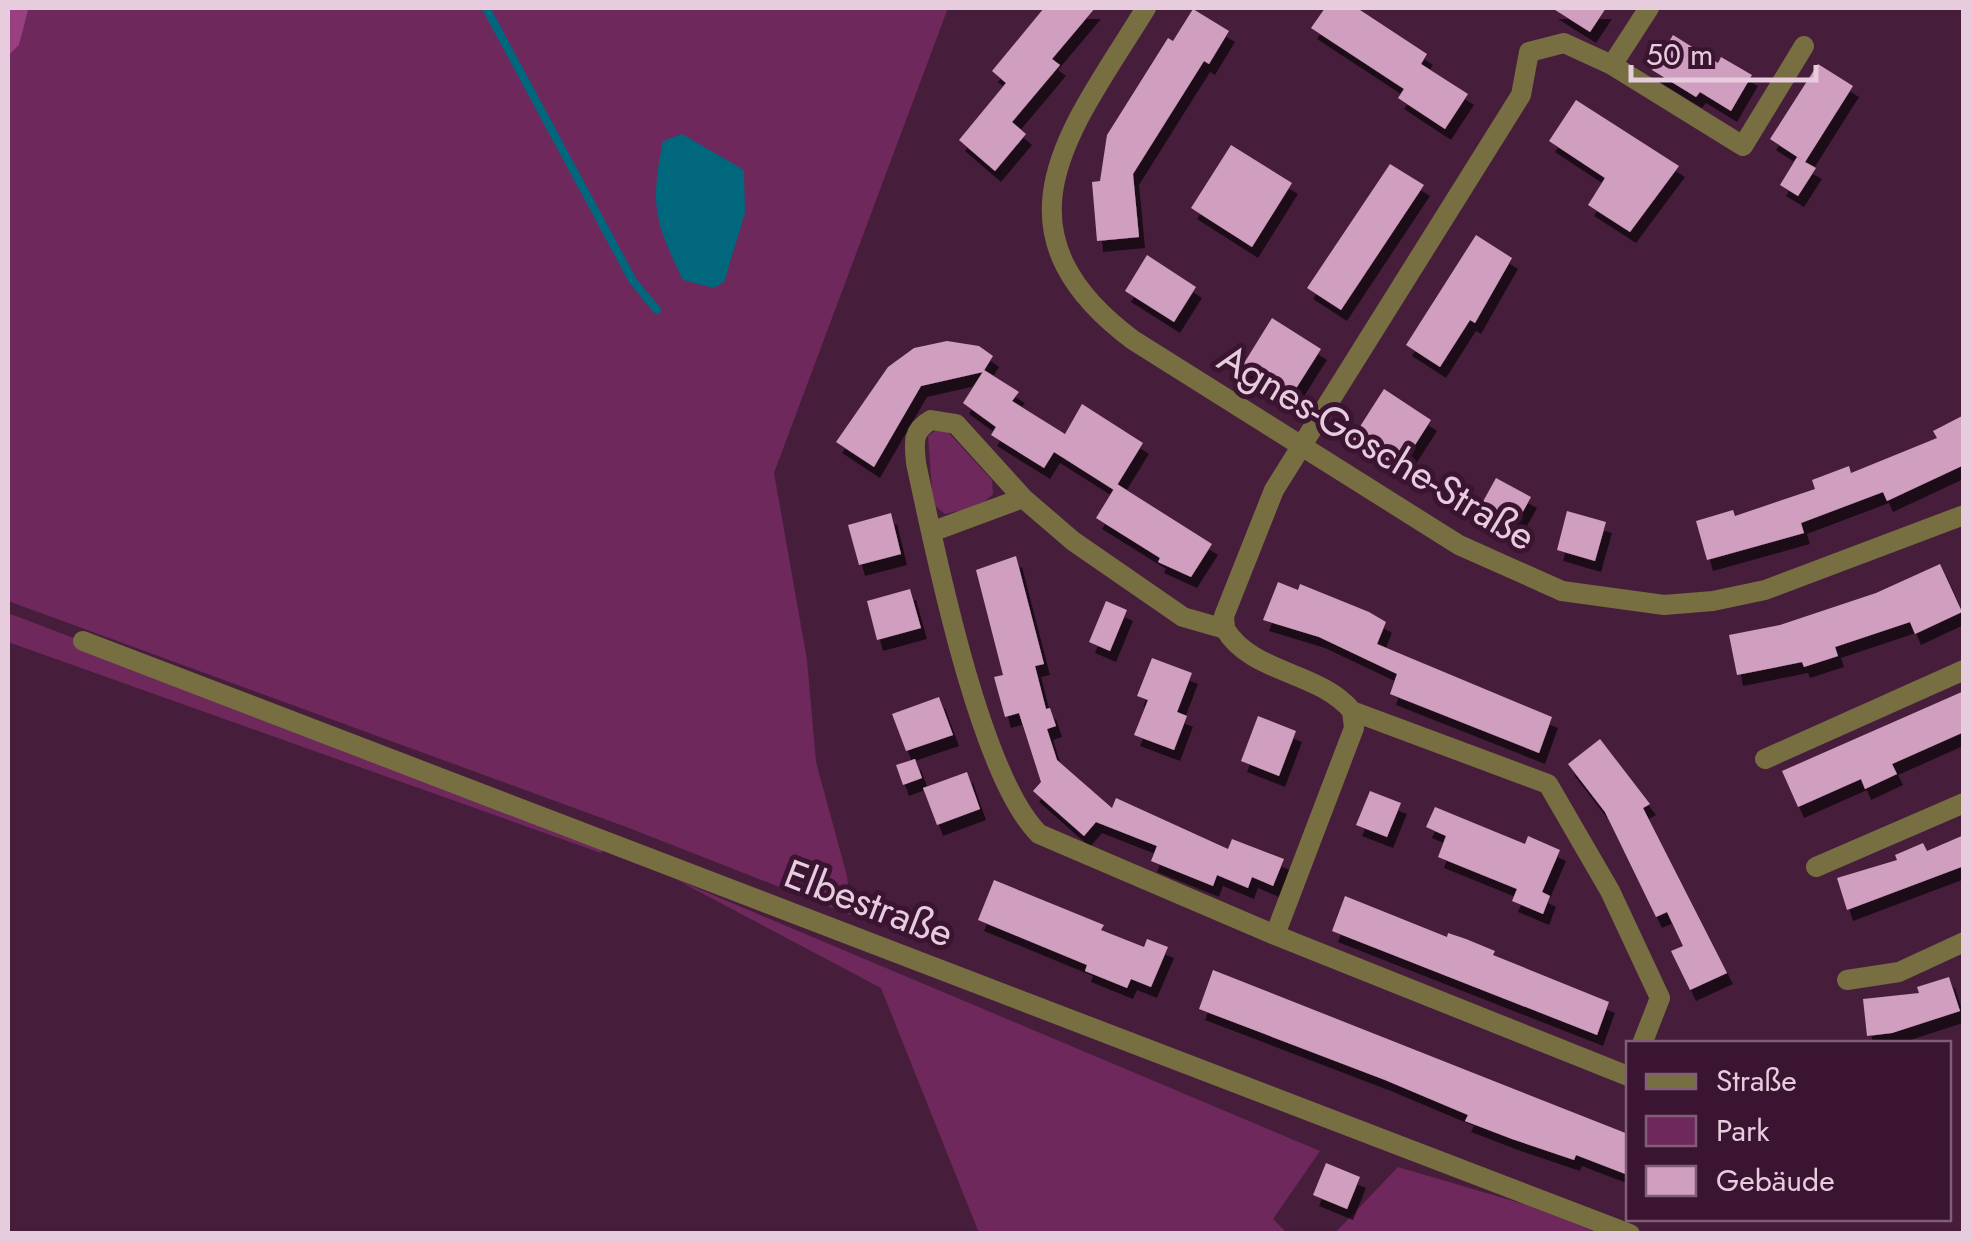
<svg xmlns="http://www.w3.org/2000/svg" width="1971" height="1241" font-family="Jost,sans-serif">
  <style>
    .green { fill: #6e285c }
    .forest { fill: #994082 }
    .water { fill: #01677c }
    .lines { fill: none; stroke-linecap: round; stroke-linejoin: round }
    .stream { stroke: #01677c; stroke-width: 8 }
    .building { fill: #d09ebf; filter: url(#shadow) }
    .street { stroke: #776e41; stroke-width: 20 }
    .labels { text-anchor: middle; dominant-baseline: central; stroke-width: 10; stroke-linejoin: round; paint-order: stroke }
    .street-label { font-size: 40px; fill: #e6ccdd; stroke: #3b1431 }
  </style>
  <defs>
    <filter id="shadow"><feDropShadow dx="6" dy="11" stdDeviation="0" flood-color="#0009"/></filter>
  </defs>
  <rect width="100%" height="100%" fill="#461e3b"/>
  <!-- green -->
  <path class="green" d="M28,8H948L774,473L807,660L816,762L847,876L851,915L629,828L8,601V56L19,45Z
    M935,431H947L992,480L993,494L980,506L945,514L933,504L928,436Z
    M8,613L610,842L601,853L8,642Z
    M675,879L1320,1151L1273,1219L1287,1233H979L881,988Z
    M1398,1167L1527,1205L1598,1233L1334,1234Z"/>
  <!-- forest -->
  <path class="forest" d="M8,8L28,10L19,45L8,56Z"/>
  <!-- water -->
  <path class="water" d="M682,134L744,170L745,213L724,282L714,288L683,280C654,220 650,206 663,141Z"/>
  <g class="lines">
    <!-- stream -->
    <path class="stream" d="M486,8L633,281L657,310"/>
  </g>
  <!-- building -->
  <path class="building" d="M1044,8H1095L1052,59L1060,65L1012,122L1026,134L995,171L959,140L1006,83L992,71Z
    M1325,8H1357L1427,54L1421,64L1468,94L1445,129L1398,98L1404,89L1311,28Z
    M1552,8H1606L1590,32Z
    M1193,9L1229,31L1209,64L1204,61L1133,174L1139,237L1097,241L1092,182L1100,181L1107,135L1168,38L1173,41Z
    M1673,35L1718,63L1721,57L1752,75L1731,111L1700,92L1696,97L1652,70Z
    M1818,64L1853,86L1805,162L1816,168L1798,196L1780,185L1797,157L1802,160L1770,139Z
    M1576,100L1679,166L1630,232L1588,205L1605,178L1549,141Z
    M1231,145L1292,183L1252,247L1191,208Z
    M1390,164L1424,185L1341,310L1307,288Z
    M1476,235L1512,258L1475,323L1470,320L1440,367L1406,345Z
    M1147,255L1196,287L1174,322L1125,291Z
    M1272,318L1321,349L1290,398L1241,368Z
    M947,341L979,346L993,356L983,372L921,386L874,467L836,442L888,367L914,348Z
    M984,370L1019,392L1012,401L1065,434L1082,404L1143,443L1114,490L1054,452L1044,468L991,435L996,427L963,403Z
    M1384,389L1431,420L1399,470L1352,439Z
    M1964,415V465L1887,501L1883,492L1801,523L1804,533L1707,560L1696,521L1733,510L1735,516L1815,489L1812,480L1849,466L1851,473L1937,438L1933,431Z
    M1496,478L1531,497L1510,535L1475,516Z
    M1117,484L1212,544L1191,577L1158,562L1160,558L1096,518Z
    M1567,511L1606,522L1595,561L1557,550Z
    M891,513L901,554L859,565L848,525Z
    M1016,556L1044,664L1035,666L1046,709L1050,708L1056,726L1047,729L1057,760L1112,808L1116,798L1228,849L1232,839L1284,859L1273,886L1252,877L1248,888L1217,875L1213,886L1151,861L1157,846L1096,822L1084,836L1033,791L1041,782L1019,713L1005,717L994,677L1003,675L976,570Z
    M1940,564L1962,612L1915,634L1910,622L1835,647L1838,656L1804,667L1802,662L1737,675L1729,635L1780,625L1876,593Z
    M1278,582L1298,590L1300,584L1369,612L1386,622L1377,644L1552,717L1539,753L1390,694L1397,674L1319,637L1263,620Z
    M910,589L921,628L877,640L867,601Z
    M1106,601L1127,610L1110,651L1089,642Z
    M1152,658L1192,673L1177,712L1187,716L1174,750L1134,735L1148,700L1137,696Z
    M1964,691V732L1892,764L1897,774L1865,789L1861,779L1798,807L1782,771Z
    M939,697L953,735L906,751L892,714Z
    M1258,716L1296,731L1279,776L1241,761Z
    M1600,739L1650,804L1643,808L1727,973L1690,990L1671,951L1683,946L1667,912L1656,917L1605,812L1568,764Z
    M915,759L922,778L903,785L896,765Z
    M967,772L980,809L937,825L923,788Z
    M1370,791L1401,803L1387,837L1356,825Z
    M1435,807L1525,844L1528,836L1560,850L1542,892L1550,896L1543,914L1512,901L1517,889L1438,857L1446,836L1426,827Z
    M1964,835V866L1847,910L1837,878L1897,860L1895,855L1923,843L1927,851Z
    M994,880L1104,925L1101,930L1144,947L1147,939L1168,947L1151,987L1131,979L1127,988L1085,971L1087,965L978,920Z
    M1345,896L1447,937L1448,933L1466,939L1495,951L1493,955L1609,1002L1597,1035L1332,931Z
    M1213,970L1628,1134V1175L1576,1155L1574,1160L1512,1139L1465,1121L1468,1115L1385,1080L1199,1009Z
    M1949,977L1960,1011L1892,1033L1867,1036L1863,999L1919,993L1917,987Z
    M1326,1163L1360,1177L1347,1209L1313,1195Z"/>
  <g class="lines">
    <!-- street -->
    <path class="street" d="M1146,8C1073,127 983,228 1133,340L1459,545L1562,591L1664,605L1713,601L1765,590L1964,515
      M1612,65L1649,8
      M931,532L1023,498
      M1225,629L1183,617L1073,541L1023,498L956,424L931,420C912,431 914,442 916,463C935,551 980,776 1039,834L1275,935L1628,1076
      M83,641L1630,1234
      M1765,759L1964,670
      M1816,867L1964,803
      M1275,935L1354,728L1352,711
      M1847,980L1899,972L1964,942
      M1642,1044L1660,998L1610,891L1548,784L1352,711C1319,671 1252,674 1225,629L1224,616L1274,490L1521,95L1529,52L1564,43L1612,65L1743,146L1804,46"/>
  </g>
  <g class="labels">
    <!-- street labels -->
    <g class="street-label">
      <text transform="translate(1377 447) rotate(31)">Agnes-Gosche-Straße</text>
      <text transform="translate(869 903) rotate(21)">Elbestraße</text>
    </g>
  </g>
  <!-- border -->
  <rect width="1971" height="1241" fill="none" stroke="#e6ccdd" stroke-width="20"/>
  <!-- legend -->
  <rect x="1626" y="1041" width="325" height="180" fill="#3b1431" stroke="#7f5e76" stroke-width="2.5"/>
  <rect x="1646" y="1074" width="50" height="15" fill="#776e41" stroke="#7f5e76" stroke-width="2.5"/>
  <text x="1716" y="1091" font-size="30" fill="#e6ccdd">Straße</text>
  <rect x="1646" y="1116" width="50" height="30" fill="#6e285c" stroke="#7f5e76" stroke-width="2.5"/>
  <text x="1716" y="1141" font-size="30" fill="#e6ccdd">Park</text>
  <rect x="1646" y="1166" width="50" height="30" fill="#d09ebf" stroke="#7f5e76" stroke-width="2.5"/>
  <text x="1716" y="1191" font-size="30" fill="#e6ccdd">Gebäude</text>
  <!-- scale -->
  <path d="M1631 65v15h185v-15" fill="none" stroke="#e6ccdd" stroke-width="5"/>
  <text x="1646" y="65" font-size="30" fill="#e6ccdd" stroke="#3b1431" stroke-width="8" paint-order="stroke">50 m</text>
</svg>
